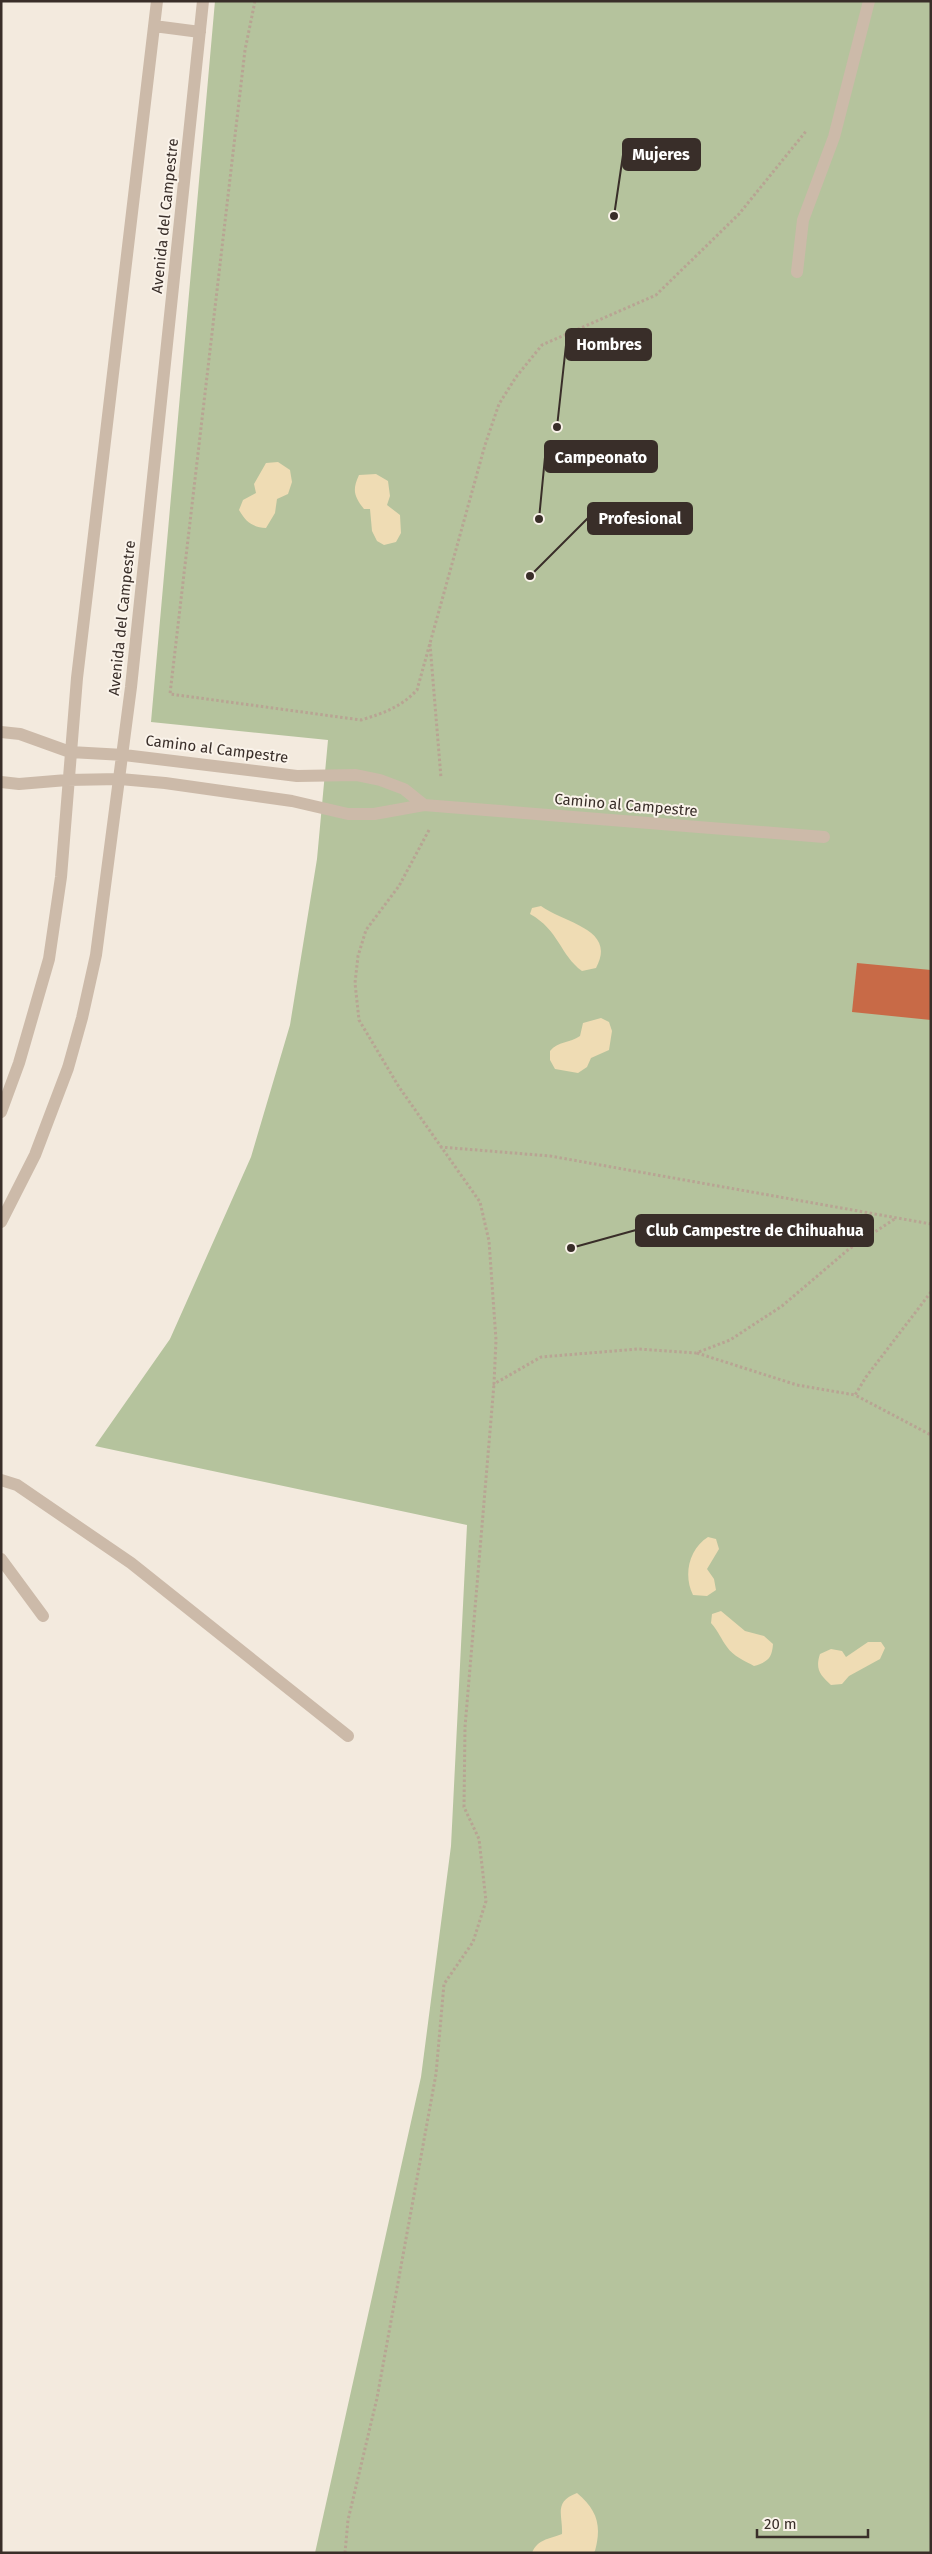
<svg xmlns="http://www.w3.org/2000/svg" width="932" height="2554" font-family="'Fira Sans',sans-serif">
  <style>
    .green { fill: #b5c39d }
    .sand { fill: #efdcb4 }
    .building { fill: #c86a47 }
    .lines { fill: none; stroke-linecap: round; stroke-linejoin: round }
    .path { stroke: #b8a493; stroke-width: 3; stroke-dasharray: 2.5 2.5; stroke-linecap: butt }
    .minor { stroke: #ccbaa9; stroke-width: 12 }
    .labels { text-anchor: middle; dominant-baseline: central; stroke-width: 4; stroke-linejoin: round; paint-order: stroke }
    .street-label { font-size: 15px; fill: #392e29; stroke: #faf3ea }
    .leader { fill: none; stroke: #392e29; stroke-width: 2 }
    .callout-dot { fill: #392e29; stroke: #faf3ea; stroke-width: 2 }
    .callout { fill: #392e29; stroke: #392e29; stroke-width: 2 }
    .callout-label { font-size: 16px; text-anchor: middle; font-weight: bold; fill: #fff }
  </style>
  <rect width="100%" height="100%" fill="#f3eade"/>
  <!-- green -->
  <path class="green" d="M215,1H931V2553H315L421,2077L451,1846L467,1525L95,1446L170,1339L251,1157L290,1025L317,859L328,740L151,722Z"/>
  <!-- sand -->
  <path class="sand" d="M278,462L290,470L292,482L288,494L277,499L275,513L266,528C252,527 246,522 239,510L243,500L256,493L254,484L266,463Z
    M376,474L388,481L390,496L387,505L400,515L401,533L396,542L384,545L377,541L372,531L370,509H364C354,496 352,490 359,475Z
    M541,906C566,924 617,929 596,968L582,971C560,955 559,930 530,914L532,908Z
    M601,1018L609,1022L612,1031L609,1050L591,1058L587,1067L578,1073L555,1069L550,1060V1051C558,1041 570,1043 580,1036L583,1023Z
    M708,1537L716,1539L719,1549L707,1569L714,1579L716,1590L707,1596L693,1595C683,1575 689,1549 708,1537Z
    M721,1611L745,1631L764,1636L773,1644C772,1659 767,1662 754,1666C745,1661 733,1656 727,1647C721,1639 719,1632 711,1623L712,1614Z
    M868,1642H881L885,1648L880,1659L849,1676L842,1684L831,1685C820,1675 815,1669 820,1654L831,1649L842,1651L846,1657Z
    M577,2493C597,2510 602,2525 595,2551L593,2553H532C537,2539 550,2539 562,2534C563,2515 553,2502 577,2493Z"/>
  <!-- building -->
  <path class="building" d="M857,963L931,970V1020L852,1012Z"/>
  <g class="lines">
    <!-- path -->
    <path class="path" d="M255,1L245,50L170,694L361,720C384,713 401,707 417,690L485,445L499,404L516,377L542,345L656,295L739,214L807,130
      M430,644L441,778
      M429,830L399,886L366,930L358,956L355,983L359,1020L399,1087L480,1202L489,1241L496,1340L494,1384L541,1357L638,1349L696,1353L730,1340L782,1306L849,1249L896,1218
      M440,1147L550,1156L931,1224
      M931,1292L866,1377L855,1395L931,1435
      M697,1353L797,1385L855,1395
      M345,2553L348,2520L377,2398L436,2074L444,1984L473,1942L486,1901L479,1839L464,1807L465,1727L494,1384"/>
    <!-- minor -->
    <path class="minor" d="M154,26L200,32
      M797,272L803,220L834,137L869,1
      M1,732L20,734L70,752L124,755L297,776L356,775L380,780L404,789L424,805
      M1,782L19,784L67,780L120,779L165,783L292,801L348,814H374L424,805L824,837
      M1,1112L19,1063L49,959L61,877L77,678L157,1
      M1,1222L35,1155L68,1068L82,1018L96,955L131,687L203,1
      M1,1480L17,1485L131,1563L348,1736
      M1,1559L43,1616"/>
  </g>
  <g class="labels">
    <!-- street labels -->
    <g class="street-label">
      <text transform="translate(165 216) rotate(-84)">Avenida del Campestre</text>
      <text transform="translate(122 618) rotate(-84)">Avenida del Campestre</text>
      <text transform="translate(217 749) rotate(7)">Camino al Campestre</text>
      <text transform="translate(626 805) rotate(5)">Camino al Campestre</text>
    </g>
  </g>
  <!-- callouts -->
  <path class="leader" d="M614 216L623 155M557 427L566 345M539 519L545 457M530 576L588 518M571 1248L636 1230"/>
  <g class="callout-dot">
    <circle cx="614" cy="216" r="5"/>
    <circle cx="557" cy="427" r="5"/>
    <circle cx="539" cy="519" r="5"/>
    <circle cx="530" cy="576" r="5"/>
    <circle cx="571" cy="1248" r="5"/>
  </g>
  <g class="callout">
    <rect x="623" y="139" width="77" height="31" rx="5"/>
    <rect x="566" y="329" width="85" height="31" rx="5"/>
    <rect x="545" y="441" width="112" height="31" rx="5"/>
    <rect x="588" y="503" width="104" height="31" rx="5"/>
    <rect x="636" y="1215" width="237" height="31" rx="5"/>
  </g>
  <g class="callout-label">
    <text x="661" y="160">Mujeres</text>
    <text x="609" y="350">Hombres</text>
    <text x="601" y="463">Campeonato</text>
    <text x="640" y="524">Profesional</text>
    <text x="755" y="1236">Club Campestre de Chihuahua</text>
  </g>
  <!-- border -->
  <rect width="932" height="2554" fill="none" stroke="#392e29" stroke-width="5"/>
  <!-- scale -->
  <path d="M757 2529v8h111v-8" fill="none" stroke="#392e29" stroke-width="2.5"/>
  <text x="764" y="2529" font-size="15" fill="#392e29" stroke="#faf3ea" stroke-width="4" paint-order="stroke">20 m</text>
</svg>
